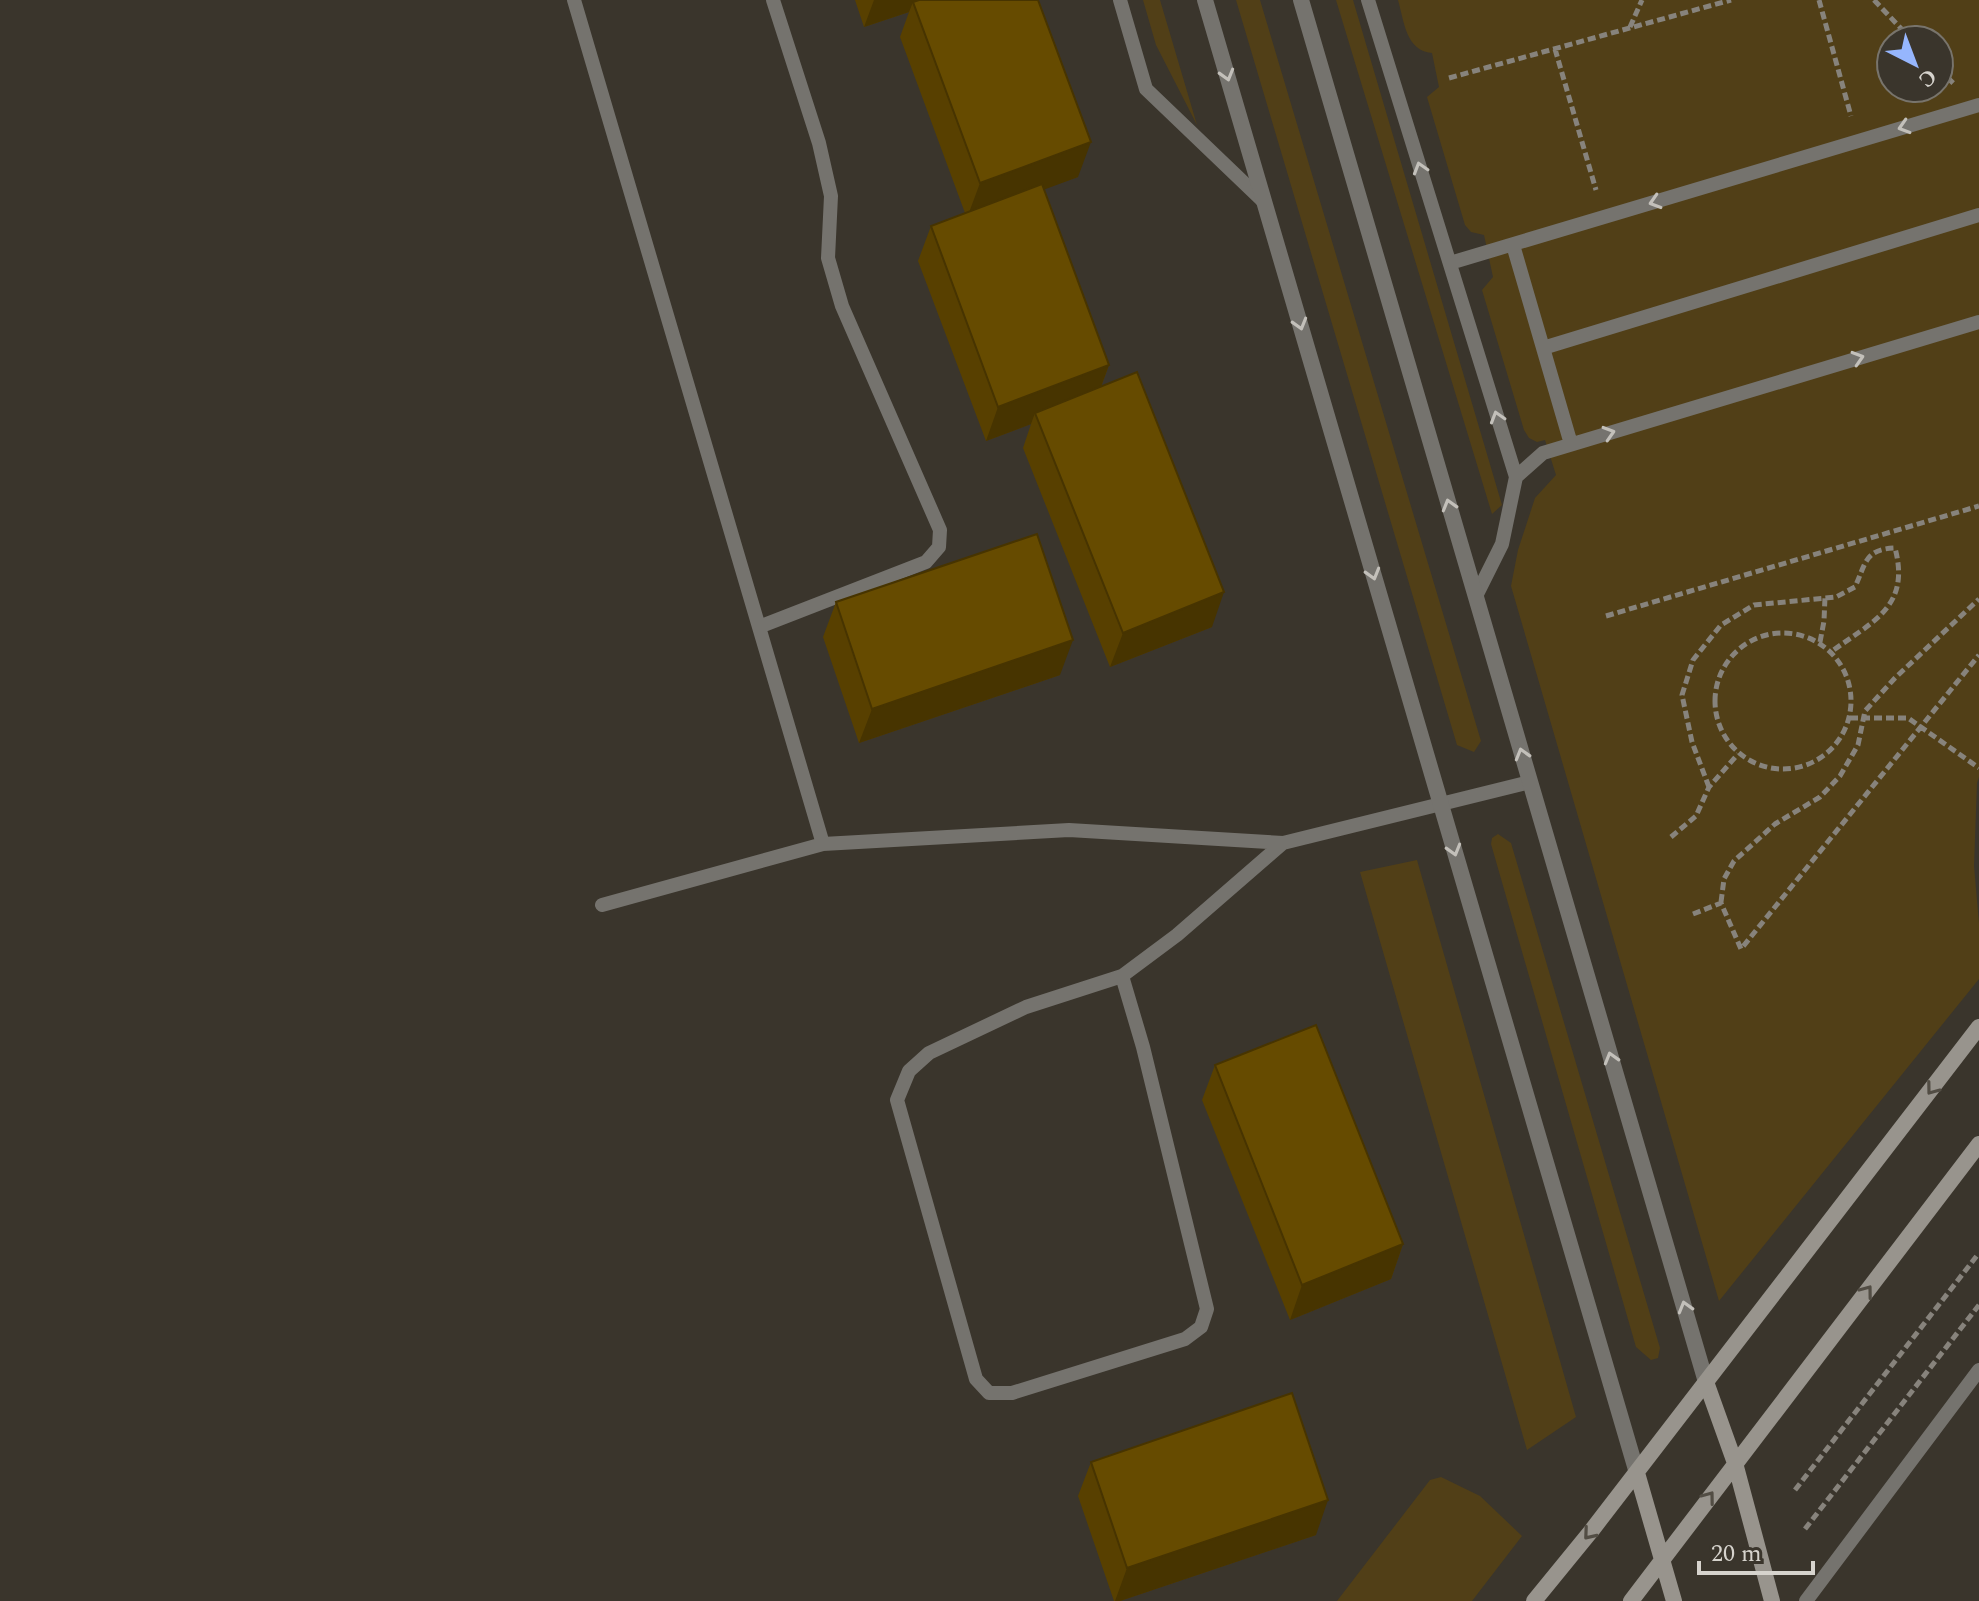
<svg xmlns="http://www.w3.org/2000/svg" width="1979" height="1601" font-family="Spectral,serif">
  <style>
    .green { fill: #513f17; fill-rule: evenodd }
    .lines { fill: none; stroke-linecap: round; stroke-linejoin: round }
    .path { stroke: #87837c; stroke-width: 5; stroke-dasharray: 8 4; stroke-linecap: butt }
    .lane { stroke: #75736e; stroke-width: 14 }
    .street { stroke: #75736e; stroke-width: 16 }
    .secondary { stroke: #98948d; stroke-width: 16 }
    .wall { fill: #584000 }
    .shaded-wall { fill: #473400 }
    .building { fill: #664b00; stroke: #473400; stroke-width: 2 }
    .oneway { stroke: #c3c0ba }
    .oneway2 { stroke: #524d44 }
  </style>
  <rect width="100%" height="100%" fill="#3a352c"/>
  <!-- green -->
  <path class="green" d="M1143,0H1160L1197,125L1156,45Z
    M1236,0H1260L1481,741L1474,752L1457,745Z
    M1336,0H1353L1502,505L1492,514Z
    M1398,0H1979V777L1977,783L1974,866L1979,923V979L1719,1301L1511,586L1518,550L1535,498L1556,475L1545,440L1537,442L1529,438L1524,430L1482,290L1493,277L1484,235L1471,232L1465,225L1427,97L1439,87L1432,53C1406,51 1404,21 1398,0ZM1891,40H1939V88H1891Z
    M1498,834L1511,843L1660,1348L1658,1358L1651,1360L1636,1347L1491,844L1492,838Z
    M1417,860L1576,1417L1527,1450L1360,872Z
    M1441,1477L1480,1496L1522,1536L1472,1601H1337L1430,1480Z"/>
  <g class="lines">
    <!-- path -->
    <path class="path" d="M1819,0L1851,116
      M1874,0L1912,40
      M1630,27L1642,0
      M1555,49L1596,190
      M1939,69L1955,85
      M1449,78L1731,0
      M1606,616L1979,506
      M1715 701a68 68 0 1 1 136 0a68 68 0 1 1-136 0Z
      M1820,642L1824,621L1825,597
      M1850,718H1908L1979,768
      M1709,787L1692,742L1682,695L1693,660L1721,625L1754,605L1836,597L1855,587C1866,563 1865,549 1895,548C1911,608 1871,622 1831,652
      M1671,837L1696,816L1709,787L1738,754
      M1721,902L1724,879L1734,861L1775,824L1820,797L1840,776L1858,745L1865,711L1895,678L1979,599
      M1693,914L1721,903L1741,949L1979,655
      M1795,1490L1979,1253
      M1805,1529L1979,1305"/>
    <!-- lane -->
    <path class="lane" d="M574,0L823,844
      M1120,0L1146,89L1265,203
      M1368,0L1516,477L1502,544L1476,596
      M1513,245L1571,444
      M1450,263L1979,105
      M1543,348L1979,215
      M1516,477L1543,453L1979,322
      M759,627L926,562L939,547L940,530L842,306L828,258L831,196L819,143L773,0
      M602,905L823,844L1069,830L1283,843
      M1122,976L1143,1047L1207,1309L1201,1327L1185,1339L1012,1393H989L976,1379L897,1100L909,1071L929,1053L1026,1007L1122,976L1177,935L1283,843L1530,782
      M1806,1601L1979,1370"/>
    <!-- street -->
    <path class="street" d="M1205,0L1637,1473
      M1301,0L1706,1382"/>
    <!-- secondary -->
    <path class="secondary" d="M1706,1382L1735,1463L1772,1601
      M1637,1473L1674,1601
      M1534,1601L1592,1530L1979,1027
      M1631,1601L1979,1144"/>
  </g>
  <!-- wall -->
  <path class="wall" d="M855,0H1038L1078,177L1044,189L1109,365L1101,387L1212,627L1110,667L1023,448L1031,424L986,441L918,261L931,226L965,213L900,37L909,12L864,27Z
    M836,602L1060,675L859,743L823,637Z
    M1215,1065L1403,1244L1391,1279L1290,1320L1202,1100Z
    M1091,1462L1316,1535L1120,1601H1114L1078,1496Z"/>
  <!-- shaded-wall -->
  <path class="shaded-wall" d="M874,0H944L913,2L909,12L864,27Z
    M1091,142L1078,177L967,218L980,183Z
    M1109,365L1096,400L1035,413L1031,424L986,441L998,407Z
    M1224,592L1212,627L1110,667L1123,633Z
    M1073,640L1060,675L859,743L872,709Z
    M1403,1244L1391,1279L1290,1320L1302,1285Z
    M1328,1500L1316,1535L1120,1601H1115L1127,1568Z"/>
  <!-- building -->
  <path class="building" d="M919,0H1038L1091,142L980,183L913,2Z
    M1042,184L1109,365L998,407L931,226Z
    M1137,372L1224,592L1123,633L1035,413Z
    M1037,534L1073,640L872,709L836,602Z
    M1316,1025L1403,1244L1302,1285L1215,1065Z
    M1292,1393L1328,1500L1127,1568L1091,1462Z"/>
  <!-- one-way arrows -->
  <defs><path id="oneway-chevron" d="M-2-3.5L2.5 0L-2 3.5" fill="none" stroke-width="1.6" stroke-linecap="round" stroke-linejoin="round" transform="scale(2)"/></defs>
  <g class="oneway">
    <use href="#oneway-chevron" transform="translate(1227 75) rotate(74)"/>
    <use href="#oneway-chevron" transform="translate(1904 127) rotate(163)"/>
    <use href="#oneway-chevron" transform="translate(1420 168) rotate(-107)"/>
    <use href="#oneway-chevron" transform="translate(1655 202) rotate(163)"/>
    <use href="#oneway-chevron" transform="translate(1300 324) rotate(74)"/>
    <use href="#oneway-chevron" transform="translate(1858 358) rotate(-17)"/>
    <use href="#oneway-chevron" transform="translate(1497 417) rotate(-107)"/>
    <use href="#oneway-chevron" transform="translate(1609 433) rotate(-17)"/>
    <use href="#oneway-chevron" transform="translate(1449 505) rotate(-106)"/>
    <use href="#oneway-chevron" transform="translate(1373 574) rotate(74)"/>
    <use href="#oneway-chevron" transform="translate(1522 754) rotate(-106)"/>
    <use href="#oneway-chevron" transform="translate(1454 850) rotate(74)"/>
    <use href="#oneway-chevron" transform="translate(1611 1058) rotate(-106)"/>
    <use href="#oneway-chevron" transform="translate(1685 1307) rotate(-106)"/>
  </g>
  <g class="oneway2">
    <use href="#oneway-chevron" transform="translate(1932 1089) rotate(127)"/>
    <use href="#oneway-chevron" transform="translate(1867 1291) rotate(-53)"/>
    <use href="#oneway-chevron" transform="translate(1709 1497) rotate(-53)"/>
    <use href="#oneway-chevron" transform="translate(1589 1534) rotate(130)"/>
  </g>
  <!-- north arrow -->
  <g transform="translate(1915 64) rotate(138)"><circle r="38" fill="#3a352c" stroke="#78746c" stroke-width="2"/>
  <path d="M0-6L14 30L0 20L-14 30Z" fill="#96b6fd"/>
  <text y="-12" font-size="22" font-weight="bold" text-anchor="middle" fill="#d6d3cd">С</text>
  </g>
  <!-- scale -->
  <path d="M1699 1561v12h114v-12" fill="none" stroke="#d6d3cd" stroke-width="4"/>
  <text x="1711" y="1561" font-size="24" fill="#d6d3cd" stroke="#3a352c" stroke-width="6" paint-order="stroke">20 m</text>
</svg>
